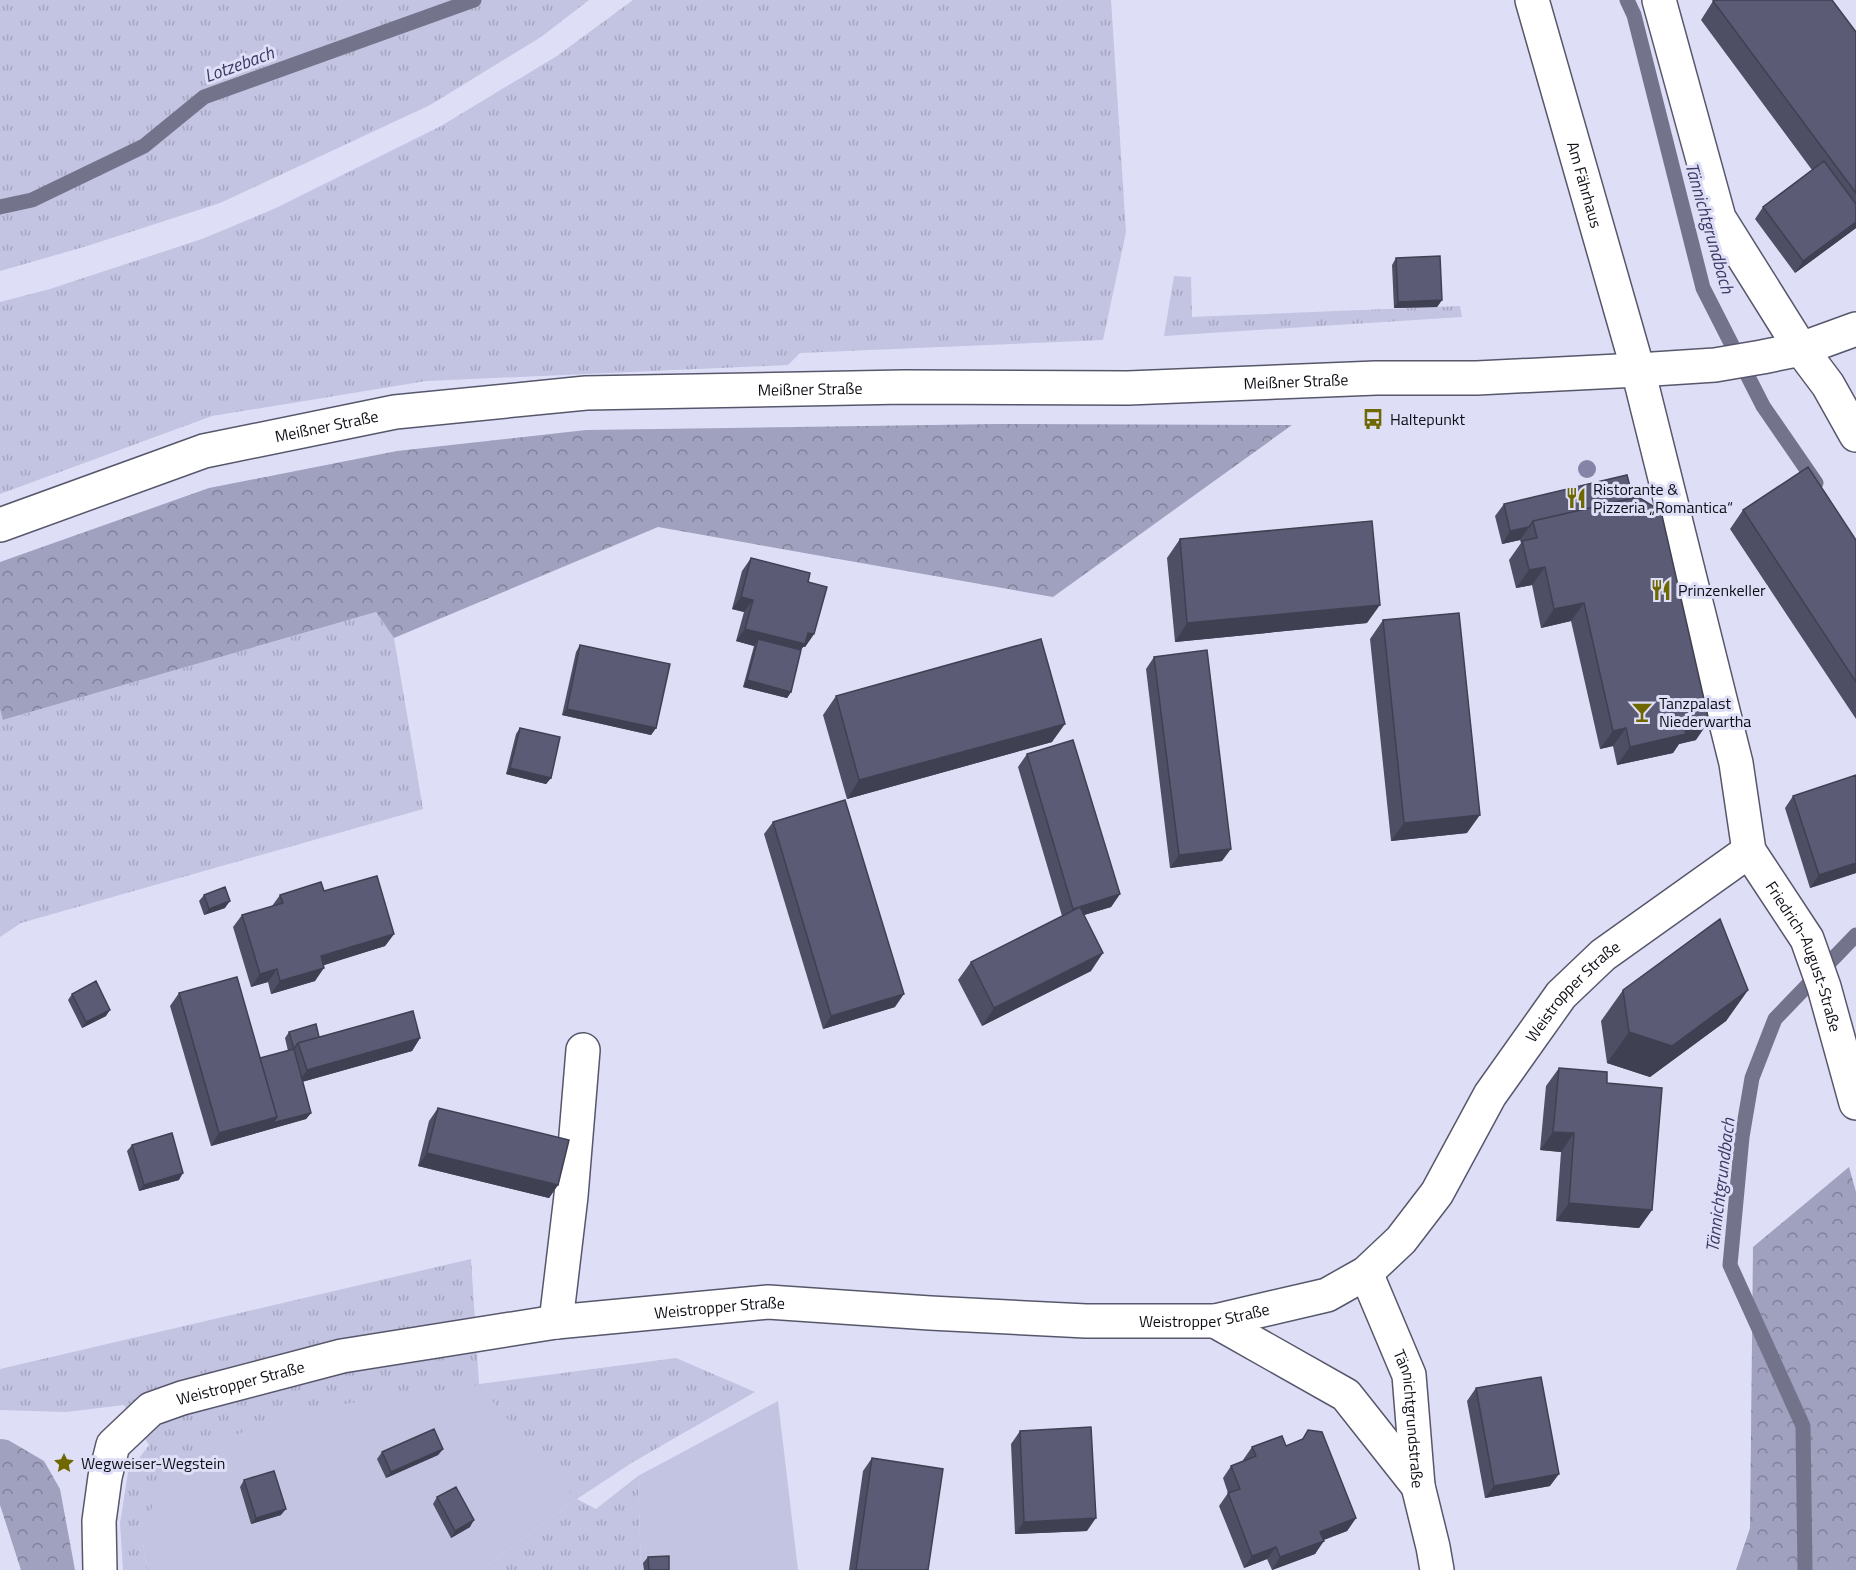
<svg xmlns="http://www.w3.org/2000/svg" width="1856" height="1570" font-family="'Titillium Web',sans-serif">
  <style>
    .grass { fill: url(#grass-tufts) }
    .forest { fill: url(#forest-crowns) }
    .green { fill: #c3c3e2 }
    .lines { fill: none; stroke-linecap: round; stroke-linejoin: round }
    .stream { stroke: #73738b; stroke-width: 15 }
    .minor-casing { stroke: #57576c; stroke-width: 36 }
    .major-casing { stroke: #57576c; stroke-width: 36 }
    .minor { stroke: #fff; stroke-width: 33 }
    .major { stroke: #fff; stroke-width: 33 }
    .tree { fill: #8584a7 }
    .wall { fill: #4e4e65 }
    .shaded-wall { fill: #404053 }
    .building { fill: #5b5b76; stroke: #404053; stroke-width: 1.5 }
    .labels { text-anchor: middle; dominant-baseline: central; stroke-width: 6; stroke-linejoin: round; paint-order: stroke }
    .street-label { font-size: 16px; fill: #0f0f17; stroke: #dedef7 }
    .poi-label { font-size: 16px; fill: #0f0f17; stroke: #dedef7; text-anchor: start }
    .water-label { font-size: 18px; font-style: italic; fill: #3b3863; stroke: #dedef7 }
  </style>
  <defs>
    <pattern id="grass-tufts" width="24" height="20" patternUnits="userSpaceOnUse" patternTransform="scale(1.5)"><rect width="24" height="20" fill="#c3c3e2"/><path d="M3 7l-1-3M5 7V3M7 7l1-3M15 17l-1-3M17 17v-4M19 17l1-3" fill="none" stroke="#a6a6c1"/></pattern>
    <pattern id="forest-crowns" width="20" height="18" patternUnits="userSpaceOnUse" patternTransform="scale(1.5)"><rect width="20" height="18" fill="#a0a0bf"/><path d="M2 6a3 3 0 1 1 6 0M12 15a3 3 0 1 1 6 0" fill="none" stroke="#81819a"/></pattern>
  </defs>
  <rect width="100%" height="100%" fill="#dedef7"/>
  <!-- grass -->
  <path class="grass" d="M0,0H589L541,37L430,105L220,203L87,246L0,271Z
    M633,0H1111L1126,232L1103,340L800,353L788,365L426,381L212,416L0,494V302L50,289L202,239L276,208L441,126L557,56Z
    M1174,276L1191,277L1192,317L1460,306L1462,317L1164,336Z
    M376,612L394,638L423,809L21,923L0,937V709L4,720Z
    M471,1259L479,1384L676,1358L755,1392L633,1462L577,1499L596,1509L638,1476L641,1570H481L576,1499L143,1544L148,1570H123L120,1523L128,1473L149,1445L124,1405L66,1412L0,1410V1369Z"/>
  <!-- forest -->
  <path class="forest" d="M998,424L1292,425L1053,597L658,527L394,638L376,612L3,720L0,709V562L209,488L397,451L586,430Z
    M1849,1167L1856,1192V1570H1736L1750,1528L1753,1247Z
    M0,1439L8,1440L44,1461L60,1489L75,1570H21L0,1505Z"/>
  <!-- green -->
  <path class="green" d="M479,1385L576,1499L481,1570H148L143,1544L162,1465L295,1411Z
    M778,1401L798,1570H641L638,1476Z"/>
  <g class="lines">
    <!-- stream -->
    <path class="stream" d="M1627,0L1634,15L1703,288L1763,406L1816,483
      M0,207L32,200L144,146L204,97L474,0
      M1805,1570L1803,1426L1730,1265L1742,1137L1752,1078L1775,1019L1856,935"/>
    <defs>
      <g id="minor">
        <path id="s1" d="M1532,0L1638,370L1736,763L1749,851L1807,939L1824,987L1856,1103"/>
        <path d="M1659,0L1719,218L1801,349L1828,385L1856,435"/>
        <path id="s2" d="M1366,1273L1409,1375L1418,1486L1433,1547L1437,1570"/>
        <path d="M1215,1321L1346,1395L1418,1486"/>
        <path d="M556,1322L571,1196L583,1050"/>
        <path id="s3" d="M100,1570L99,1521L105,1477L113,1445L151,1409L182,1398L342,1356L556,1322L768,1302L930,1313L1086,1321H1215L1327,1295L1366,1273L1401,1240L1437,1193L1490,1095L1561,995L1603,955L1749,851"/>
      </g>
      <g id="major">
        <path id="s4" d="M0,525L204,451L395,412L586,393L904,387L1128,388L1376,378H1477L1638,370L1715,365L1762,357L1801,349L1856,329"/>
      </g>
    </defs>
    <!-- minor casing -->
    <use href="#minor" class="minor-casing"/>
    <!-- major casing -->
    <use href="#major" class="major-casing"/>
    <!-- minor -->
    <use href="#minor" class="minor"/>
    <!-- major -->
    <use href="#major" class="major"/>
  </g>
  <!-- trees -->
  <circle class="tree" cx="1587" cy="469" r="9"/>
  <!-- wall -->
  <path class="wall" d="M1713,1L1856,32V228L1795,273L1755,219L1763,207L1812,170L1701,20Z
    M1396,258L1442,300L1437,307L1394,308L1392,265Z
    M1633,498L1696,740L1679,744L1673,753L1617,765L1613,746L1600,749L1571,621L1541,628L1532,585L1516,588L1509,560L1521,543L1520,540L1502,544L1495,516L1504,504Z
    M1743,510L1856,540V719L1730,529Z
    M1180,539L1367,623L1175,642L1167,558Z
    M751,558L808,582L814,634L805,647H803L801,650L791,692L787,698L743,687L754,646L736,641L744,612L732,609L742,571Z
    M1383,620L1467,833L1391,841L1370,639Z
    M580,645L656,728L651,735L562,715L576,652Z
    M1154,657L1222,861L1170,868L1146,669Z
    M836,696L1052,742L847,799L823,715Z
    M520,728L551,778L546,784L506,774L516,734Z
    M1027,754L1120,894L1111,907L1084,915L1091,971L982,1026L958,980L971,962L1062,916L1018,767Z
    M1856,775V873L1810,888L1785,808L1793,796Z
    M773,822L895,1007L823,1029L764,834Z
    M204,895L225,908L204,915L199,901Z
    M280,895L394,934L385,946L323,965L315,981L271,994L268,982L251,987L233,927L242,915L272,906Z
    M1623,990H1748L1726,1021L1650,1077L1607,1063L1601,1021Z
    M179,993L260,1058L288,1051L285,1038L289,1032L319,1037L420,1038L412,1051L302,1082L311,1113L306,1119L211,1146L170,1006Z
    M72,994L106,1016L82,1028L68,1000Z
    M1559,1068L1607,1083L1652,1210L1639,1228L1556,1221L1561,1152L1540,1150L1546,1086Z
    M438,1108L558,1185L549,1198L418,1166L429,1121Z
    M132,1145L179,1180L139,1191L127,1151Z
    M1476,1388L1550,1486L1485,1498L1467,1401Z
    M1308,1430L1356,1518L1347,1531L1323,1540L1315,1554L1272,1570L1267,1559L1244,1568L1219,1506L1228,1493L1223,1478L1231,1466L1244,1461L1243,1460L1252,1447L1286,1446L1302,1439Z
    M1020,1431L1087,1531L1015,1534L1011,1444Z
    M443,1449L438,1455L386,1478L377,1459L382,1452Z
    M872,1458L928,1570H849L863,1471Z
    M244,1480L281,1515L251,1524L240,1487Z
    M437,1497L470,1527L451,1538L433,1504Z
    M648,1557L669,1570H644L643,1563Z"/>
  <!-- shaded-wall -->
  <path class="shaded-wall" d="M1856,222V228L1795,273L1803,261Z
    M1442,300L1437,307L1394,308L1398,302Z
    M1529,527L1520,540L1502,544L1510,531Z
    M1545,567L1532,585L1516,588L1529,570Z
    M741,597L753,600L744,612L732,609Z
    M1584,603L1571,621L1541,628L1554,609Z
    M1380,605L1367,623L1175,642L1187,623Z
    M745,629L808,633L814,634L805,647H803L796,657L758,639L754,646L736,641Z
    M747,680L791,692L787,698L743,687Z
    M567,709L656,728L651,735L562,715Z
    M1709,721L1696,740L1679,744L1673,753L1617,765L1630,747L1684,727Z
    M1065,724L1052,742L847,799L859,780Z
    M1626,728L1613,746L1600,749L1613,731Z
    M510,768L551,778L546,784L506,774Z
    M1480,815L1467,833L1391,841L1404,823Z
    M1231,849L1222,861L1170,868L1179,855Z
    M1856,863V873L1810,888L1819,875Z
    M1120,894L1111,907L1064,921L1073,909Z
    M230,901L225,908L204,915L209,909Z
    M394,934L385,946L312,969L321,956Z
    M1103,953L1091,971L982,1026L994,1008Z
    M324,968L315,981L271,994L280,981Z
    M277,969L268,982L251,987L260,974Z
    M1748,990L1726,1021L1650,1077L1607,1063L1629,1032Z
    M904,994L895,1007L823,1029L831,1016Z
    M110,1010L106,1016L82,1028L86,1022Z
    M420,1038L412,1051L298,1083L307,1070Z
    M311,1113L306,1119L211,1146L219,1133L277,1117Z
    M1553,1132L1574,1133L1561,1152L1540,1150Z
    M427,1153L558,1185L549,1198L418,1166Z
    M183,1173L179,1180L139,1191L144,1185Z
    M1569,1203L1652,1210L1639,1228L1556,1221Z
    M443,1449L438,1455L386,1478L391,1472Z
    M1559,1474L1550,1486L1485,1498L1494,1486Z
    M286,1509L281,1515L251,1524L256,1518Z
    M1096,1518L1087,1531L1015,1534L1024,1522Z
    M1356,1518L1347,1531L1311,1545L1320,1532Z
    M474,1520L470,1527L451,1538L455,1531Z
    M1324,1541L1315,1554L1272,1570L1280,1557Z
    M1276,1547L1267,1559L1244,1568L1252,1556Z"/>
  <!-- building -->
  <path class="building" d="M1715,0H1832L1856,32V193L1713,1Z
    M1824,161L1856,204V222L1803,261L1763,207Z
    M1440,256L1442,300L1398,302L1396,258Z
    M1808,467L1856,540V682L1743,510Z
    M1627,475L1633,498L1533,521L1529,527L1510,531L1504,504Z
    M1638,497L1661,511L1709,721L1684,727L1686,734L1630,747L1626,728L1613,731L1584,603L1554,609L1545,567L1529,570L1522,541L1537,538L1533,521Z
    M1372,521L1380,605L1187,623L1180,539Z
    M751,558L810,573L808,582L827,587L814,634L808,633L805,644L745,629L753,600L741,597Z
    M1459,613L1480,815L1404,823L1383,620Z
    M758,639L801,650L791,692L747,680Z
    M1041,639L1065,724L859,780L836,696Z
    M580,645L670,664L656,728L567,709Z
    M1207,650L1231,849L1179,855L1154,657Z
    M520,728L560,737L551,778L510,768Z
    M1073,740L1120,894L1073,909L1027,754Z
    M1856,775V863L1819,875L1793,796Z
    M845,800L904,994L831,1016L773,822Z
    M377,876L394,934L321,956L324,968L280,981L277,969L260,974L242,915L283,903L280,895L321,882L324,891Z
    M225,887L230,901L209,909L204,895Z
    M1080,907L1103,953L994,1008L971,962Z
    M1720,919L1748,990L1672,1046L1629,1032L1623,990Z
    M237,977L277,1117L219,1133L179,993Z
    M96,981L110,1010L86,1022L72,994Z
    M413,1011L420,1038L307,1070L298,1043Z
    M316,1024L319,1037L298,1043L294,1049L289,1032Z
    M294,1049L311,1113L272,1123L277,1117L260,1058Z
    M1559,1068L1607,1072V1083L1662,1088L1652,1210L1569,1203L1574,1133L1553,1132Z
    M438,1108L569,1140L558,1185L427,1153Z
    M172,1133L183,1173L144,1185L132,1145Z
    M1541,1377L1559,1474L1494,1486L1476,1388Z
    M1091,1427L1096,1518L1024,1522L1020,1431Z
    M434,1429L443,1449L391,1472L382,1452Z
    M1308,1430L1322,1432L1356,1518L1320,1532L1324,1541L1280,1557L1276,1547L1252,1556L1228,1493L1240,1489L1231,1466L1256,1456L1252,1447L1282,1436L1286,1446L1303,1439Z
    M872,1458L943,1469L928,1570H856Z
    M274,1471L286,1509L256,1518L244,1480Z
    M456,1487L474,1520L455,1531L437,1497Z
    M669,1556V1570H649L648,1557Z"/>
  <!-- icons -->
  <defs>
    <symbol id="bus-bare" viewBox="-9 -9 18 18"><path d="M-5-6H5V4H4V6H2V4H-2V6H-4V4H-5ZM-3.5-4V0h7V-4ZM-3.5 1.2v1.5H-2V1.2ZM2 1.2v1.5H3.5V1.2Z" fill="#6f6800" stroke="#dedef7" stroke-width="2.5" paint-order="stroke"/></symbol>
    <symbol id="restaurant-bare" viewBox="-9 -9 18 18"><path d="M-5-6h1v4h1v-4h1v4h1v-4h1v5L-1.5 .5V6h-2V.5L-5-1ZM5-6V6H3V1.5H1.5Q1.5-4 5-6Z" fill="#6f6800" stroke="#dedef7" stroke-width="2.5" paint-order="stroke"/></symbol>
    <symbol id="bar-bare" viewBox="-9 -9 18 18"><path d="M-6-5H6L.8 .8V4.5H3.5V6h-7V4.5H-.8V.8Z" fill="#6f6800" stroke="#dedef7" stroke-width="2.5" paint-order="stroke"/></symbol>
    <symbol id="sight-bare" viewBox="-9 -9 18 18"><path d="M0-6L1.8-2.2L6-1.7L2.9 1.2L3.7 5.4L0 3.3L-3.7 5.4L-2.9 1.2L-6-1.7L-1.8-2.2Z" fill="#6f6800" stroke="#dedef7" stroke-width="2.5" paint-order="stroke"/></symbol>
  </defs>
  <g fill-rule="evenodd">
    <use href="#bus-bare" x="1358" y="404" width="30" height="30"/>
    <use href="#restaurant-bare" x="1561" y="483" width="30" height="30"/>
    <use href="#restaurant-bare" x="1646" y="575" width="30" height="30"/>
    <use href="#bar-bare" x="1627" y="697" width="30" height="30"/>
    <use href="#sight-bare" x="49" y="1448" width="30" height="30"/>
  </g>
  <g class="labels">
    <!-- street labels -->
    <g class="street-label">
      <text stroke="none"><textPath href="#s1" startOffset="192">Am Fährhaus</textPath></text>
      <text stroke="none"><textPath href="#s4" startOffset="1314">Meißner Straße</textPath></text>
      <text stroke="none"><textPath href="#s4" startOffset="828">Meißner Straße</textPath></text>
      <text stroke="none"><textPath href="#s4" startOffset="342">Meißner Straße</textPath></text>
      <text stroke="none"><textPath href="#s1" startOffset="999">Friedrich-August-Straße</textPath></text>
      <text stroke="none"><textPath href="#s3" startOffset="1766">Weistropper Straße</textPath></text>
      <text stroke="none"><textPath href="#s3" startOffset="758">Weistropper Straße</textPath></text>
      <text stroke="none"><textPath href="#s3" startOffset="1244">Weistropper Straße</textPath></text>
      <text stroke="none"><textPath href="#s3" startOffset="272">Weistropper Straße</textPath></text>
      <text stroke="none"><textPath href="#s2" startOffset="154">Tännichtgrundstraße</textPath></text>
    </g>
    <!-- poi labels -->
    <g class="poi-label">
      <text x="1390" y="419">Haltepunkt</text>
      <text x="1593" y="489">Ristorante &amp;<tspan x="1593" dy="18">Pizzeria „Romantica“</tspan></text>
      <text x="1678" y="590">Prinzenkeller</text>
      <text x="1659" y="703">Tanzpalast<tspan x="1659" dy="18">Niederwartha</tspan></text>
      <text x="81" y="1463">Wegweiser-Wegstein</text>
    </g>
    <!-- water labels -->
    <g class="water-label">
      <text transform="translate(239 64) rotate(-20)">Lotzebach</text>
      <text transform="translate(1710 228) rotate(74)">Tännichtgrundbach</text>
      <text transform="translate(1720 1185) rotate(-83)">Tännichtgrundbach</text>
    </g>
  </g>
</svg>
